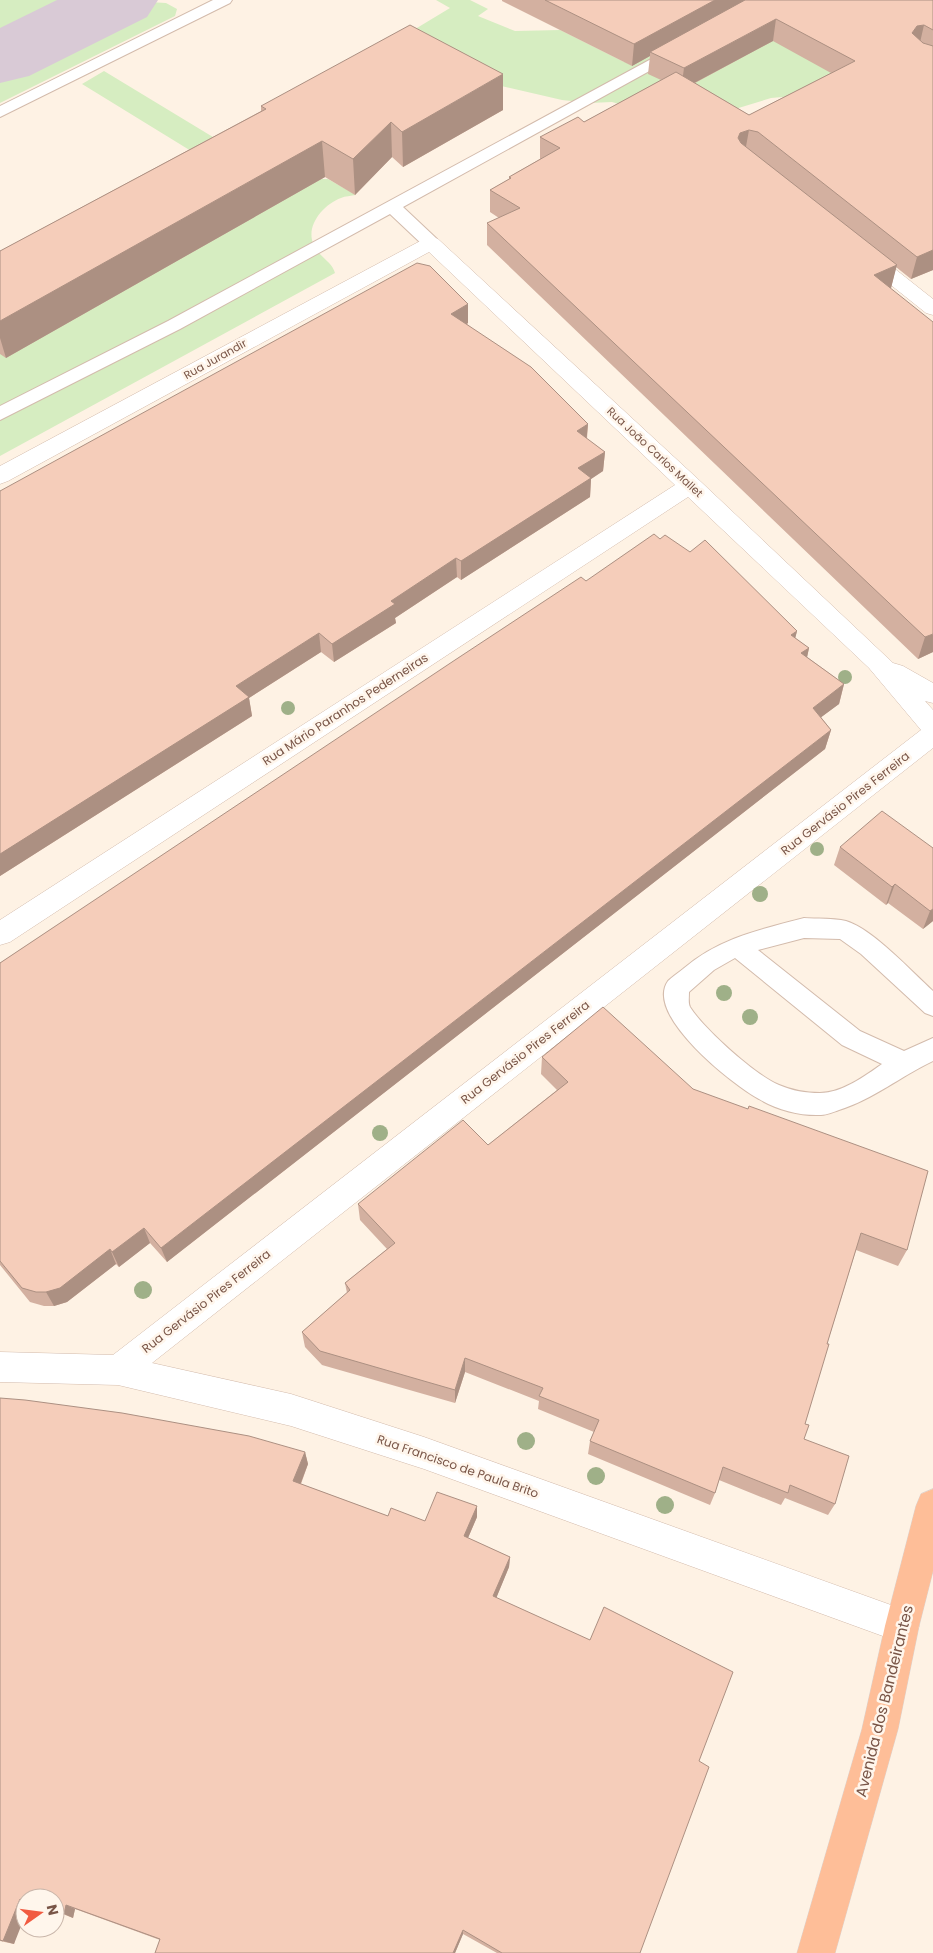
<svg xmlns="http://www.w3.org/2000/svg" width="933" height="1953" font-family="Poppins,sans-serif">
  <style>
    .green { fill: #d6edc1 }
    .lines { fill: none; stroke-linecap: round; stroke-linejoin: round }
    .taxiway { fill: #d9cad6; fill-rule: evenodd }
    .service-casing { stroke: #d3bbac; stroke-width: 2 }
    .minor-casing { stroke: #d3bbac; stroke-width: 1 }
    .trunk-casing { stroke: #dcd3cf; stroke-width: 1 }
    .service { fill: #fff; fill-rule: evenodd }
    .minor { fill: #fff; fill-rule: evenodd }
    .trunk { fill: #febe98; fill-rule: evenodd }
    .tree { fill: #9fb088 }
    .wall { fill: #d3b0a0; fill-rule: evenodd }
    .shaded-wall { fill: #ac9082 }
    .building { fill: #f5cdba; stroke: #ac9082 }
    .labels { text-anchor: middle; dominant-baseline: central; stroke-width: 5; stroke-linejoin: round; paint-order: stroke }
    .far-street-label { font-size: 11px; fill: #795547; stroke: #fff6ec }
    .street-label { font-size: 12px; fill: #795547; stroke: #fff6ec }
    .near-street-label { font-size: 15px; fill: #795547; stroke: #fff6ec }
  </style>
  <rect width="100%" height="100%" fill="#fef2e4"/>
  <!-- green -->
  <path class="green" d="M0,0H94L0,46Z
    M436,0H470L488,9L478,16L515,31L560,30L624,62L851,0L907,37L794,96L771,98L732,110L636,109L612,102L590,103L562,100L475,80L402,37L450,8Z
    M149,2L166,3L177,9L175,16L0,103V73L129,9Z
    M104,71L241,154L222,170L82,84Z
    M276,179H328L356,195C351,196 345,196 341,198C324,204 306,225 313,243C317,256 332,261 335,273L0,456V354Z"/>
  <g class="lines">
    <!-- taxiway -->
    <path class="taxiway" d="M57,0H158L147,17L29,76L0,83V28Z"/>
    <defs>
      <path id="service" d="M213,0H232L230,3L0,117V106Z
        M677,45L682,47L685,50L682,53L403,207L437,239L440,243L437,247H425L390,214L180,329L0,420V406L168,321Z
        M804,918C817,919 833,918 846,921C873,929 912,972 933,991V1016L925,1013L861,954L840,939L804,938L758,950L860,1031L904,1051L933,1038V1061C901,1076 874,1099 839,1110C833,1112 827,1115 821,1115C800,1116 777,1110 759,1099C733,1085 644,1015 668,981C672,977 678,973 683,969C719,938 759,930 804,918ZM735,958L842,1045L882,1064C865,1076 842,1093 820,1093C805,1093 793,1091 779,1085C755,1075 704,1029 690,1007C688,1003 689,997 689,992L714,970Z"/>
      <path id="minor" d="M431,237L438,239L699,480L893,663L903,666L933,683V703L925,701L933,710V748L152,1363L291,1394L424,1437L902,1609L914,1614L919,1626L914,1638L902,1643L424,1469L291,1426L118,1385L0,1382V1352L113,1355L921,730L869,668L688,497L10,942L0,945V920L675,485L429,252L8,481L0,484V466L424,239Z
        M864,248L871,250L933,299V315L926,313L857,258L854,254L857,250Z"/>
      <path id="trunk" d="M933,1489V1571L919,1626L898,1729L835,1953H797L862,1729L885,1626L916,1506L921,1494Z"/>
    </defs>
    <!-- service casing -->
    <use href="#service" class="service-casing"/>
    <!-- minor casing -->
    <use href="#minor" class="minor-casing"/>
    <!-- trunk casing -->
    <use href="#trunk" class="trunk-casing"/>
    <!-- service -->
    <use href="#service" class="service"/>
    <!-- minor -->
    <use href="#minor" class="minor"/>
    <!-- trunk -->
    <use href="#trunk" class="trunk"/>
  </g>
  <!-- trees -->
  <g class="tree">
    <circle cx="845" cy="677" r="7"/>
    <circle cx="288" cy="708" r="7"/>
    <circle cx="817" cy="849" r="7"/>
    <circle cx="760" cy="894" r="8"/>
    <circle cx="724" cy="993" r="8"/>
    <circle cx="750" cy="1017" r="8"/>
    <circle cx="380" cy="1133" r="8"/>
    <circle cx="143" cy="1290" r="9"/>
    <circle cx="526" cy="1441" r="9"/>
    <circle cx="596" cy="1476" r="9"/>
    <circle cx="665" cy="1505" r="9"/>
  </g>
  <!-- wall -->
  <path class="wall" d="M502,0H933V270L911,279L896,267L891,288H890L933,652L918,659L487,245V223L499,218L490,212V190L509,179V177L540,159V137L584,122L661,80L648,74L650,56L632,66L502,1ZM773,41L831,73L749,115L695,83Z
    M261,106L503,110L403,167L392,157L355,195L325,177L6,358L0,354V251L261,111Z
    M468,304V323L467,324L588,424L587,439L605,452L603,471L591,479L590,497L461,580L457,577L395,618L396,623L334,662L321,652L249,698L252,716L0,876V491Z
    M586,581L797,631L795,638L809,648L807,657L844,684L839,704L821,717L831,730L825,749L167,1262L150,1243L119,1267L116,1264L67,1302L54,1306H44L30,1302L0,1265V963Z
    M840,847L933,848V921L923,929L888,903L886,905L834,865Z
    M542,1057L693,1089L907,1250L898,1266L856,1250L827,1344L805,1424L804,1439L835,1504L828,1515L785,1498L781,1505L719,1480L715,1493L710,1505L588,1454L590,1441L594,1432L538,1409L539,1401L465,1372L455,1403L322,1365L305,1347L302,1332L347,1293L345,1283L387,1249L360,1220L358,1204L488,1145L557,1090L541,1074Z
    M0,1398L305,1452L308,1464L301,1484L388,1516L425,1521L477,1506V1517L468,1538L510,1557L509,1567L496,1598L699,1761L640,1953H497L463,1934L455,1953H155L160,1940L75,1909L73,1918L55,1911L25,1898L14,1944L0,1941Z"/>
  <!-- shaded-wall -->
  <path class="shaded-wall" d="M715,0H753L650,52V56L632,66L634,44Z
    M776,19L773,41L681,90L684,68Z
    M924,25L919,47L912,33L917,26Z
    M503,74V110L403,167L402,132Z
    M391,122L392,157L355,195L353,159Z
    M749,130L745,152L738,138L740,133Z
    M322,141L325,177L6,358L0,338V321Z
    M933,250V270L911,279L917,257Z
    M897,265L891,288L868,298L874,275Z
    M468,304V323L451,333V314Z
    M588,424L586,444L577,431Z
    M605,452L603,471L591,479L590,497L461,580V561L578,468Z
    M456,558L457,577L395,618L396,623L334,662L332,644L391,601Z
    M797,631L792,651L791,635Z
    M319,633L321,652L249,698L252,716L0,876V854L236,686Z
    M933,634V652L918,659L925,637Z
    M809,648L805,667L801,653Z
    M844,684L839,704L808,727L813,708Z
    M831,730L825,749L167,1262L161,1248Z
    M895,884L888,903L886,905L892,887Z
    M933,909V921L923,929L930,911Z
    M144,1228L150,1243L119,1267L112,1252Z
    M110,1249L116,1264L67,1302L54,1306L46,1292Z
    M465,1358V1372L455,1403V1390Z
    M305,1452L308,1464L297,1493L293,1481Z
    M477,1506V1517L464,1547V1536Z
    M510,1557L509,1567L493,1606V1596Z
    M20,1899L25,1901V1916L14,1944L3,1941Z
    M66,1905L75,1909L73,1918L64,1914Z
    M463,1930V1934L455,1953H453Z"/>
  <!-- building -->
  <path class="building" d="M545,0H715L634,44Z
    M745,0H933V30L924,25L917,26L912,33L923,43L933,46V250L917,257L758,132L749,130L740,133L738,138L741,143L897,265L874,275L933,322V634L925,637L487,223L520,208L490,190L511,178L509,177L560,148L540,137L578,117L584,122L676,72L749,115L855,61L776,19L684,68L650,52Z
    M410,25L503,74L402,132L391,122L353,159L322,141L0,321V251L266,109L261,106Z
    M417,263L430,266L468,304L451,314L531,367L588,424L577,431L605,452L578,468L591,478L461,561L456,558L391,601L395,604L332,644L319,633L236,686L249,697L0,854V491Z
    M654,534L660,539L665,535L690,552L705,540L797,631L791,635L809,648L801,653L844,684L813,708L831,730L161,1248L144,1228L112,1252L110,1249L60,1288L46,1292H36L22,1288L0,1261V963L455,660L581,577L586,581Z
    M882,811L933,848V909L930,911L895,884L892,887L840,847Z
    M603,1007L693,1089L748,1109L749,1106L928,1171L907,1250L861,1233L827,1344H829L805,1424L809,1425L804,1439L849,1456L835,1504L790,1485L788,1493L723,1467L715,1493L590,1441L599,1420L539,1396L543,1388L465,1358L455,1390L320,1351L302,1332L350,1290L345,1283L395,1243L358,1204L463,1120L488,1145L568,1082L542,1057Z
    M0,1398L25,1400L122,1413L249,1436L305,1452L293,1481L388,1516L391,1508L425,1521L437,1492L477,1506L464,1536L510,1557L493,1596L590,1640L604,1607L733,1672L699,1761L709,1767L640,1953H502L463,1930L453,1953H155L160,1939L66,1905L64,1914L55,1911V1898H25V1901L20,1899L3,1941L0,1940Z"/>
  <g class="labels">
    <!-- far-street labels -->
    <g class="far-street-label">
      <text transform="translate(215 359) rotate(-29)">Rua Jurandir</text>
      <text transform="translate(655 452) rotate(43)">Rua João Carlos Mallet</text>
    </g>
    <!-- street labels -->
    <g class="street-label">
      <text transform="translate(345 709) rotate(-33)">Rua Mário Paranhos Pederneiras</text>
      <text transform="translate(845 803) rotate(-38)">Rua Gervásio Pires Ferreira</text>
      <text transform="translate(525 1052) rotate(-38)">Rua Gervásio Pires Ferreira</text>
      <text transform="translate(206 1301) rotate(-38)">Rua Gervásio Pires Ferreira</text>
      <text transform="translate(458 1466) rotate(19)">Rua Francisco de Paula Brito</text>
    </g>
    <!-- near-street labels -->
    <g class="near-street-label">
      <text transform="translate(884 1701) rotate(-76)">Avenida dos Bandeirantes</text>
    </g>
  </g>
  <!-- north arrow -->
  <g transform="translate(40 1913) rotate(76)"><circle r="24" fill="#fff6ec" stroke="#c9b6aa"/>
  <path d="M0-4L9 19L0 12L-9 19Z" fill="#f15b41"/>
  <text y="-8" font-size="14" font-weight="bold" text-anchor="middle" fill="#795547">N</text>
  </g>
</svg>
